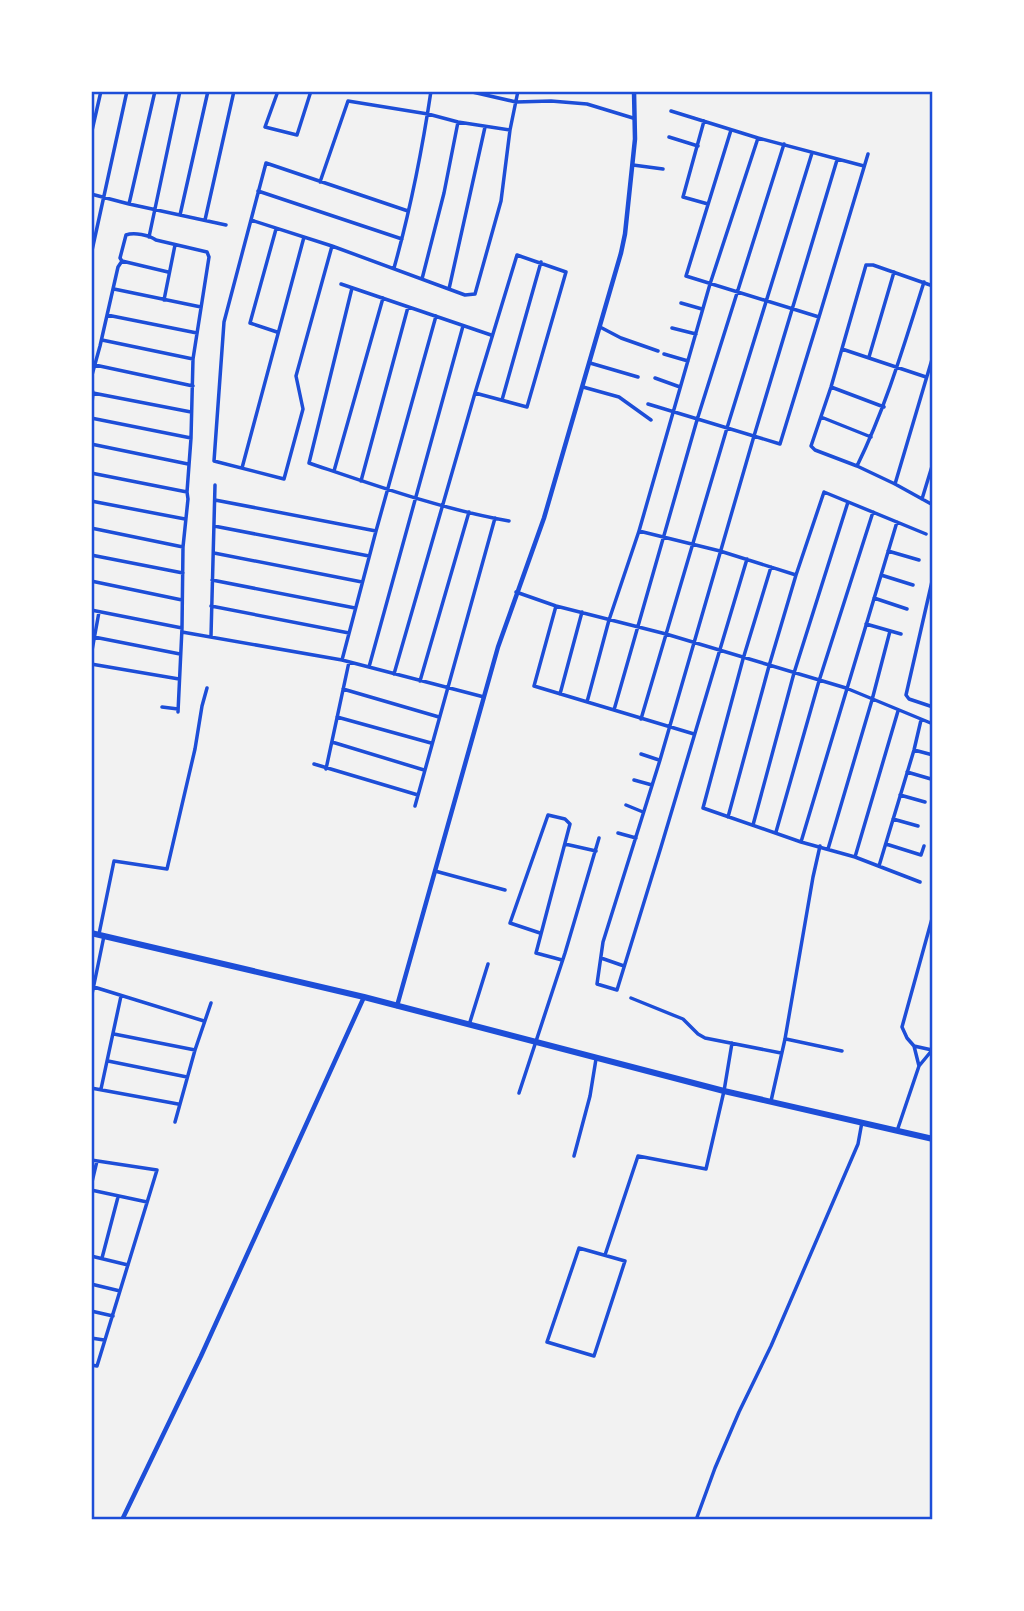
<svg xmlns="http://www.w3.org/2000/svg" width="1024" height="1611" font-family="Jost,sans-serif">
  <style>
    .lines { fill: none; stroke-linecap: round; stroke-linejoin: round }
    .minor { stroke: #1d4ed8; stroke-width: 3.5 }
    .tertiary { stroke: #1d4ed8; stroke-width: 4.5 }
    .trunk { stroke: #1d4ed8; stroke-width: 6 }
    .neatline { fill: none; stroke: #1d4ed8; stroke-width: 2.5 }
  </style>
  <rect width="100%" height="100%" fill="#f2f2f2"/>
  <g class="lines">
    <!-- minor -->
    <path class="minor" d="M278,91L265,127L297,135L311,91
      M468,91L516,102L551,101L587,104L633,118
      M671,111L758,138L864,166
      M704,121L683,197L708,204
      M731,130L686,276L819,317
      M91,135L101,91
      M669,137L698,146
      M633,165L663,169
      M320,182L348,101L428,114L458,122L510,130
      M258,191L402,239
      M91,194L129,204L226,225
      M129,204L155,91
      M180,215L208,91
      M205,220L234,91
      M251,220L332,246L465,295L475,294L501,201L510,130L518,91
      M276,229L250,323L277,332
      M149,237L180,91
      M332,246L296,376L303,409L284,479L214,461L224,322L266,163L408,211
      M91,255L127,91
      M122,261L168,272
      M394,268C410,211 422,151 431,91
      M422,279L444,193L458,122
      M341,284L491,335
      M933,286L873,265H866L831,387L811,446L815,450L857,466L895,484L933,505
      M352,288L309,463C374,485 441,509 509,521
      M114,289L201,307
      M449,289L485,127
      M164,300L175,245
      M681,303L702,309
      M107,315L197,333
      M600,327L621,338L658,351
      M672,328L696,334
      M102,340L193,359
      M842,349L926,377
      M664,354L688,361
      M869,357L894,272
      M590,363L638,377
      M95,365L193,386
      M655,378L680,387
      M583,387L619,397L651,420
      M831,387L884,407
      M93,393L191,412
      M502,400L541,262
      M648,404L780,444L819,317L868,154
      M91,413L93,393L92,389V375L100,346L118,267L122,261L120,258L126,235C134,232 149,235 156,240L207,252L209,257L193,359L191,438L187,492L188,499L183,547L182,628L178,712
      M821,417L871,437
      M91,418L191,438
      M91,444L188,464
      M857,466C886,407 904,345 924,282
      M242,468L304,237
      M334,471L383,298
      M91,473L187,492
      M361,481L408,307
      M895,484L933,356
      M922,499L933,463
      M215,500L376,531
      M91,501L185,519
      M214,526L369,556
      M91,528L183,547
      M639,531L720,551L796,575
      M888,551L919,560
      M214,553L362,582
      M91,555L183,573
      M747,559L661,847L617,990L597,984L603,942L660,760L754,436L837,160
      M771,567L743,659L703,808L801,842L855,857L920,882
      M881,575L913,585
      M933,577L906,695L909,699L933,707
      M212,580L355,608
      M91,581L182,600
      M516,592L556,606L666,634L846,688L933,724
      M874,598L907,609
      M211,606L349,633
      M556,606L534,686L694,734
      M91,610L182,628
      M866,624L901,634
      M182,632L342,660L484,697
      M211,636L215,485
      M94,637L180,654
      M91,656L99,612
      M342,660L376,531L436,316
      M91,664L179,679
      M369,667L463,326
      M394,674L475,393L517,255L566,272L527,407L475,393
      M420,681L469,512
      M343,689L439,717
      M560,694L582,612
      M587,702L609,620L639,531L710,284L758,138
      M162,707L178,709
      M614,710L697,420L784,144
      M337,717L431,743
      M641,719L727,428L812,153
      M332,742L424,770
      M914,750L933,755
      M641,754L659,760
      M314,764L418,795
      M326,769L349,662
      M907,772L931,779
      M634,780L652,785
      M900,795L925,802
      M626,805L643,812
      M415,806L495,518
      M728,817L769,666L796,575L824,492L926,534
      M893,819L918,826
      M753,825L794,673L848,502
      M776,832L819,681L873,512
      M618,833L636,838
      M801,842L897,522
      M565,844L596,851
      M886,844L921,855L924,846
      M828,849L872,700L890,631
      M855,857L898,711
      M879,866L914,750L921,720
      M435,871L505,890
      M540,933L510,923L548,815L565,819L570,824L536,953L562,960
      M99,934L114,861L167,869L195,749L202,706L207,688
      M601,958L624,966
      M94,987L204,1021
      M631,998L683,1019L698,1034L705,1038L781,1053
      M91,999L104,936
      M469,1025L488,964
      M114,1034L195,1050
      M786,1039L842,1051
      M914,1046L932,1050
      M108,1061L187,1077
      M919,1066L914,1046L907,1038L902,1027L933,915
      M91,1088L178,1104
      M101,1089L121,996
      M519,1093L565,953L599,838
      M771,1101L785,1039L813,877L820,846
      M175,1122L195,1050L211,1003
      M897,1131L919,1066L933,1049
      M574,1156L590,1096L596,1059
      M91,1160L157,1170L97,1366L91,1365
      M91,1186L97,1161
      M91,1190L147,1202
      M579,1248L625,1261L594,1356L547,1342Z
      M605,1255L638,1156L706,1169L724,1091L732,1043
      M91,1256L128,1265
      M102,1258L118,1197
      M91,1284L120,1291
      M91,1311L113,1316
      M91,1338L104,1340
      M696,1520L715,1468L739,1412L771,1346L858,1144L862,1122"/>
    <!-- tertiary -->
    <path class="tertiary" d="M397,1006L498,647L544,518L621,253L625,234L635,139L634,91
      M122,1520L201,1356L364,997"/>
    <!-- trunk -->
    <path class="trunk" d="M91,933L364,997L724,1091L933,1139"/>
  </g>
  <!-- border -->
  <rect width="1024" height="1611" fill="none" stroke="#ffffff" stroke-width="186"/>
  <rect x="93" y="93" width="838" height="1425" class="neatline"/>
</svg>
